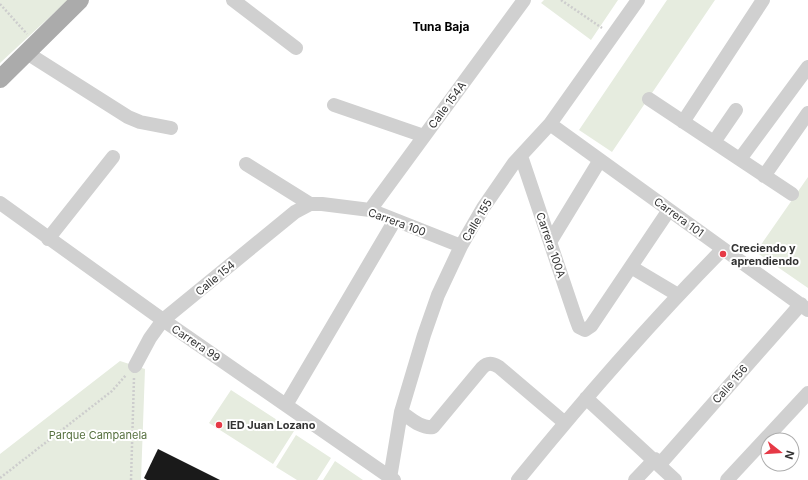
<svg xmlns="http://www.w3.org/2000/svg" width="808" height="480" font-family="Inter,sans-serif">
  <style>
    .green { fill: #e6ecdf }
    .building { fill: #1a1a1a }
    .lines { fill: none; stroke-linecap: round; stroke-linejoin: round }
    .path { stroke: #cdcdcd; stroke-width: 2.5; stroke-dasharray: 2 2; stroke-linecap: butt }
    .minor { stroke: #d0d0d0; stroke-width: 14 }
    .major { stroke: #ababab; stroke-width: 18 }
    .poi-dot { fill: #e63946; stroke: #fff; stroke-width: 1.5 }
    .labels { text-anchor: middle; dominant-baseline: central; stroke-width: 4; stroke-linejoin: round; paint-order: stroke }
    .street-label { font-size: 11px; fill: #333; stroke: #fff }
    .poi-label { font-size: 11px; font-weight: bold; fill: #333; stroke: #fff; text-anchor: start }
    .park-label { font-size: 11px; fill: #56703f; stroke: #fff }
    .neighbourhood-label { font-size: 12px; font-weight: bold; fill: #000; stroke: #fff }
  </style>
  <rect width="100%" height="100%" fill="#fff"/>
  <!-- green -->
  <path class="green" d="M0,0H68L0,63Z
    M544,0H618L591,40L541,3Z
    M667,0H715L612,152L579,130Z
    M808,177V288L756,252Z
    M120,361L145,369L141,480H0V454Z
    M231,390L294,431L273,464L209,423Z
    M296,435L331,458L317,480H297L276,467Z
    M335,461L363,480H323Z"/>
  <!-- building -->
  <path class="building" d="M158,449L220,480H147L144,478Z"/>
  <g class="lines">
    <!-- path -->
    <path class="path" d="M561,0L602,28
      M0,4L27,34
      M0,478L112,391L126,375
      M131,480L134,378"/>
    <!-- minor -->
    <path class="minor" d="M233,0L296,48
      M27,53L128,117L140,122L171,128
      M649,99L792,194
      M334,105L424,136
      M683,122L763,0
      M550,124L808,310
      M714,142L736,110
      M521,156L576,319L579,327L585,330L591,326L669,210
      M740,159L808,67
      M246,164L310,204H322L370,210L461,246
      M764,176L808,113
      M0,203L163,320L394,480
      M370,210L524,0
      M48,239L113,157
      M550,242L600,160
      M631,267L678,295
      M135,366L150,338L163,320L295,212L310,204
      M586,398L675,480
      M286,405L395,220
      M401,412C410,418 421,429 433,427L482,368C488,362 492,363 499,367L565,423
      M660,464L801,304
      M390,478L401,412L424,335L438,295L461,246L483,208L514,163L550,124L638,0
      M518,480C583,400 650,323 723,249
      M635,480L655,459
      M727,480L808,393"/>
    <!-- major -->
    <path class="major" d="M0,79L80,0"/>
  </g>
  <!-- markers -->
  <g class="poi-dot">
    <circle cx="723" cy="254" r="4"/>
    <circle cx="219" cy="425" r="4"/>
  </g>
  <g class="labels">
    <!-- street labels -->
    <g class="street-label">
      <text transform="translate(447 105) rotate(-54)">Calle 154A</text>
      <text transform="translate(679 217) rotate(36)">Carrera 101</text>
      <text transform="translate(477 220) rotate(-59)">Calle 155</text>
      <text transform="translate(397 222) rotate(20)">Carrera 100</text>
      <text transform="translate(551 245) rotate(71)">Carrera 100A</text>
      <text transform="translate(215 278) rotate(-40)">Calle 154</text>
      <text transform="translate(196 343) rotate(34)">Carrera 99</text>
      <text transform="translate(730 384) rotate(-49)">Calle 156</text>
    </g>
    <!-- poi labels -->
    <g class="poi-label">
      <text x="731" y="248">Creciendo y<tspan x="731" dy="13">aprendiendo</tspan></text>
      <text x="227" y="425">IED Juan Lozano</text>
    </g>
    <!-- park labels -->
    <g class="park-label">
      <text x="98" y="435">Parque Campanela</text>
    </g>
    <!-- neighbourhood labels -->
    <g class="neighbourhood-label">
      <text x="441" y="26">Tuna Baja</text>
    </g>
  </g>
  <!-- north arrow -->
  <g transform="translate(780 452) rotate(107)"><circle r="19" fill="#ffffff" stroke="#adadad"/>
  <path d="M0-3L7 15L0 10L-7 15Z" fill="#e63946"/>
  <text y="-6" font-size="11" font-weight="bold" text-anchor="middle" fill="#333333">N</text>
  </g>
</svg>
